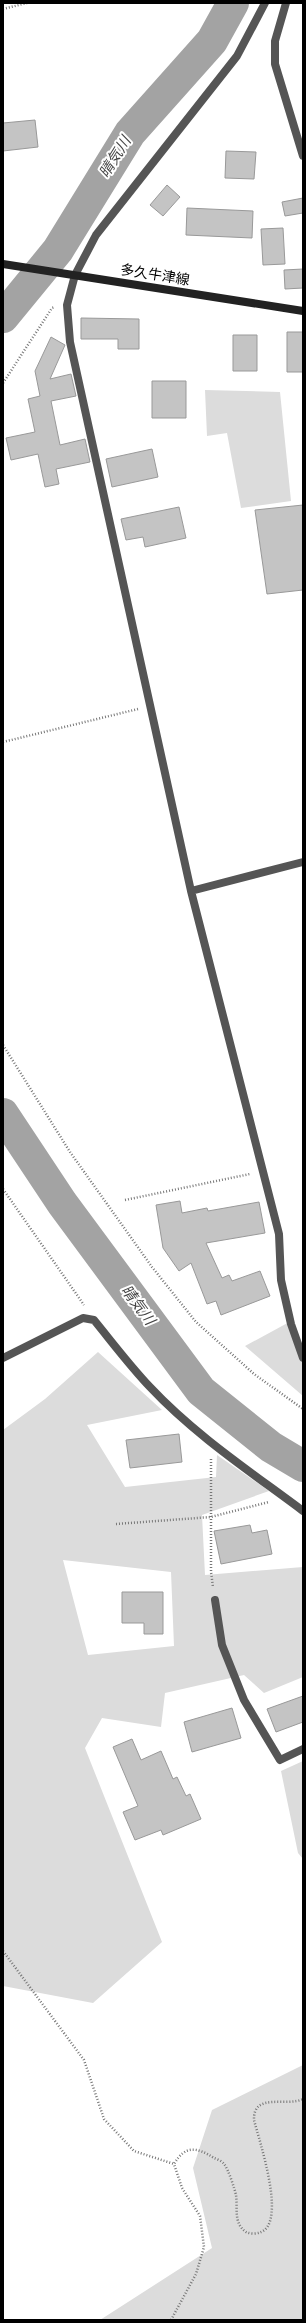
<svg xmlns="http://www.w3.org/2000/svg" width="306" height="2323" font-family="'Fira Sans','Noto Sans JP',sans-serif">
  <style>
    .green { fill: #dcdcdc; fill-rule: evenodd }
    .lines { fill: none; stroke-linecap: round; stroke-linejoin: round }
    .river { stroke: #a3a3a3; stroke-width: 32 }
    .building { fill: #c4c4c4; stroke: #999 }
    .path { stroke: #777; stroke-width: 2.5; stroke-dasharray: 1 2; stroke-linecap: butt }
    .street { stroke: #555; stroke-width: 8 }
    .secondary { stroke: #222; stroke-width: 8 }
    .labels { text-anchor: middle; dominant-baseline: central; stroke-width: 4; stroke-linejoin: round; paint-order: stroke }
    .street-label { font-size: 14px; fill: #000; stroke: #fff }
    .water-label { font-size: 15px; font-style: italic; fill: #444; stroke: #fff }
  </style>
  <rect width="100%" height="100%" fill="#fff"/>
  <!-- green -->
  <path class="green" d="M205,390L280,392L291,501L241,508L227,433L207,436Z
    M293,1320L303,1347V1396L245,1346Z
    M98,1352L162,1410L87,1425L125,1487L216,1477L217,1455L269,1491L202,1515L205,1575L303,1567V1677L264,1693L244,1675L165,1693L161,1727L102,1718L85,1748L162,1942L93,2003L3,1986V1430L45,1399ZM63,1560L171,1572L174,1646L88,1655Z
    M303,1761V1859L298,1853L281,1771Z
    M303,2065V2320H100L212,2248L193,2168L212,2110Z"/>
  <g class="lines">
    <!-- river -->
    <path class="river" d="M3,317L58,250L130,133L212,41L233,3
      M3,1114L62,1203L201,1391L271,1447L303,1466"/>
  </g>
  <!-- building -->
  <path class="building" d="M35,120L38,147L3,151V123Z
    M226,151L256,152L254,179L225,178Z
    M167,185L180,197L163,216L150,205Z
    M303,198V213L285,216L282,202Z
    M187,208L253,211L252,238L186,235Z
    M283,228L285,264L263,265L261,229Z
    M303,269V288L285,289L284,270Z
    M81,318L139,319V349H118V339H81Z
    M287,332H303V372H287Z
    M233,335H257V371H233Z
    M51,337L65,345L50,379L71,374L76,396L51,401L60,445L85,439L90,462L56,469L59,484L45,487L38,454L11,460L6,438L35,432L28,399L40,396L35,371Z
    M152,381H186V418H152Z
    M152,449L158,477L112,487L106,459Z
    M303,505V590L267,594L255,510Z
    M179,507L186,538L145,547L143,537L126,540L121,519Z
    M180,1201L182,1213L207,1208L208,1211L259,1202L265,1233L206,1243L222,1278L229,1275L232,1281L260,1271L270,1296L221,1315L216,1301L207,1304L191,1263L179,1271L163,1248L156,1205Z
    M179,1434L182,1462L130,1468L126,1440Z
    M250,1525L252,1533L267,1530L272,1554L221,1564L214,1531Z
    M122,1592H163V1634H144V1623H122Z
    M303,1696V1722L276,1732L267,1709Z
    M232,1708L241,1738L192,1752L184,1722Z
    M132,1739L141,1760L161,1751L173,1779L177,1777L186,1796L190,1794L201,1819L163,1835L161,1830L135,1840L123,1812L138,1806L113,1747Z"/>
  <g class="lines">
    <!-- path -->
    <path class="path" d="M3,9L27,3
      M3,383L52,308L55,307
      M3,742L138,709
      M3,1045L70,1152L152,1267L196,1322L254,1374L303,1409
      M3,1189L84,1305
      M125,1200L250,1174
      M211,1459V1572L213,1587
      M116,1524L211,1517L269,1502
      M3,1951L84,2060L104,2119L134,2151L174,2164
      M171,2320L196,2274L204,2247L200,2216L182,2188L174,2164C185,2145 197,2147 214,2158C217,2159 222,2161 224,2164C228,2168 235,2190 236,2195C238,2208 233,2223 246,2232C250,2234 257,2234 261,2232C287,2222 259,2140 254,2120C253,2092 287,2107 303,2099"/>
    <!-- street -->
    <path class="street" d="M265,3L237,56L96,235L75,275L67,305L70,342L191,891L279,1234L281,1280L291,1324L303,1358
      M286,3L275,41V64L303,156
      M191,891L303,862
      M3,1358L83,1318L94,1320C112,1342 130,1366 150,1387C195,1435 251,1472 303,1511
      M215,1600L222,1645L244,1700L280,1760L303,1749"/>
    <!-- secondary -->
    <path class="secondary" d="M3,264L303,311"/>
  </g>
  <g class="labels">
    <!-- street labels -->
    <g class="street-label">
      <text transform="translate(155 275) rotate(9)">多久牛津線</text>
    </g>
    <!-- water labels -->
    <g class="water-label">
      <text transform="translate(115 157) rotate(-58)">晴気川</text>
      <text transform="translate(138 1305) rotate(53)">晴気川</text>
    </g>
  </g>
  <!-- border -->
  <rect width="306" height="2323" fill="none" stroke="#000000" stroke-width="8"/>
</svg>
